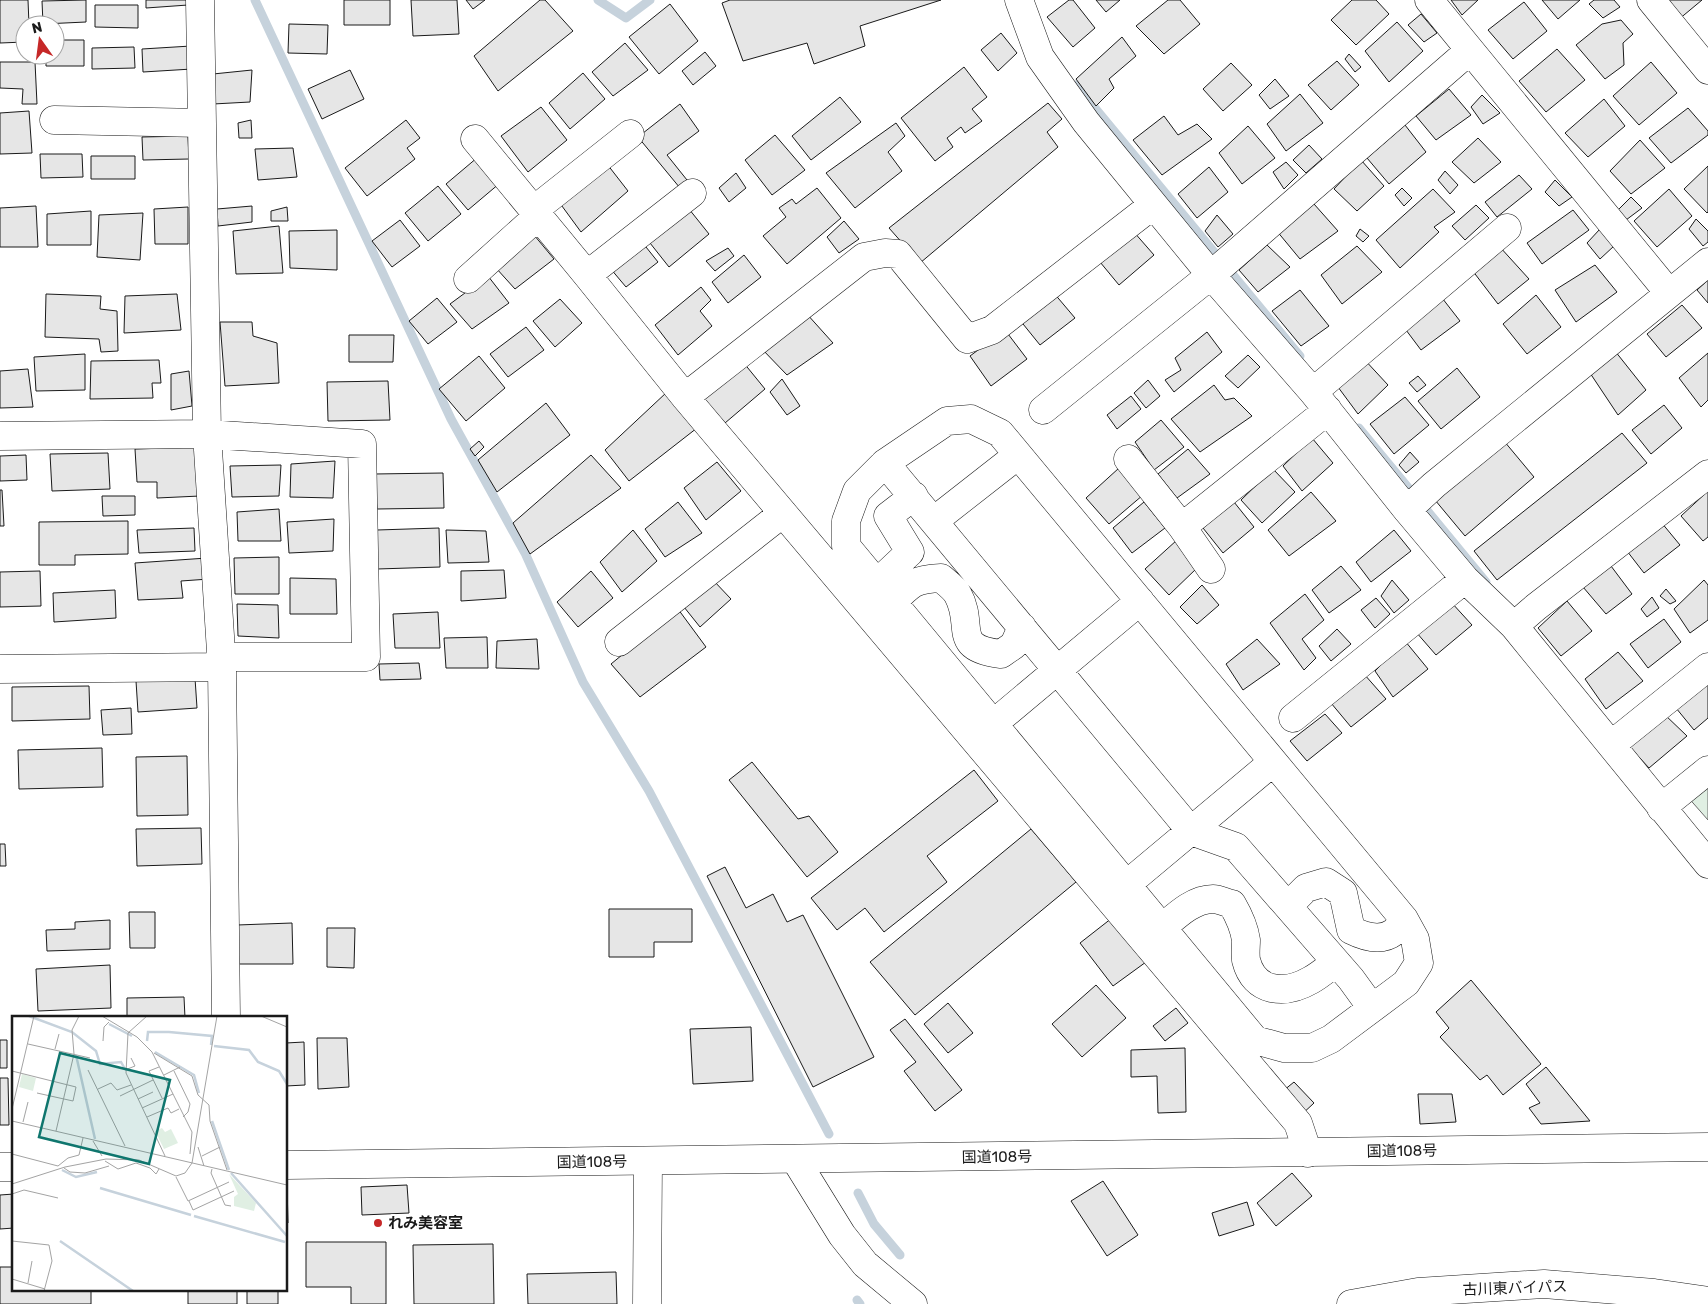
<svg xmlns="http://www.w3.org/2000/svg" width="1708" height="1304" font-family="Rubik,'Noto Sans JP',sans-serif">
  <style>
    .green { fill: #e0efe3; stroke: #6a6a6a }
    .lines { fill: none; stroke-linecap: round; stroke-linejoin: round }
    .stream { stroke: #c6d2dc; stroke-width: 9 }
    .building { fill: #e6e6e6; stroke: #1a1a1a }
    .minor-casing { stroke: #1a1a1a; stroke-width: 29 }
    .highway-casing { stroke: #1a1a1a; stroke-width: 29 }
    .minor { stroke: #fff; stroke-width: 28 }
    .highway { stroke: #fff; stroke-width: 28 }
    .poi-dot { fill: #c62828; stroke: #fff; stroke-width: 2 }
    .labels { text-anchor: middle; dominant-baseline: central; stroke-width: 4; stroke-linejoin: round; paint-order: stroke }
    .street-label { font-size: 15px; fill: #1a1a1a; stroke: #fff }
    .poi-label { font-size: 15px; font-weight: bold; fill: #1a1a1a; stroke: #fff; text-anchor: start }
    .inset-river { fill: none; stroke: #c6d2dc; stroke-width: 2.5 }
    .inset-road { fill: none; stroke: #a3a3a3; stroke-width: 1 }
    .view { fill: #0f766e; fill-opacity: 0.15; stroke: #0f766e; stroke-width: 2.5 }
    .inset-edge { fill: none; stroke: #1a1a1a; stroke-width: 2.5 }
  </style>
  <rect width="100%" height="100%" fill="#fff"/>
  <!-- green -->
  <path class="green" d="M1708,777V820L1686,795Z"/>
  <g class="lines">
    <!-- stream -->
    <path class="stream" d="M255,0L451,419L525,553L583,682L649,791L829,1134
      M598,0L626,18L650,0
      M1076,85L1300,356
      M1359,428L1486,582
      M858,1193L874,1224L900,1255
      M857,1300L860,1304"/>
  </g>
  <!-- building -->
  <path class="building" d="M0,0H28L29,25H25V42L0,43Z
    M86,0V22L43,24L42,1Z
    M146,0H187L188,5L146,8Z
    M344,0H390V25H344Z
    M411,0H457L459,34L413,36Z
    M466,0H485L473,9Z
    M540,0H545L573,31L498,91L474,56Z
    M730,0H941L860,26L865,46L814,64L807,43L743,61L722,3Z
    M1069,0H1073L1095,28L1073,47L1047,17Z
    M1096,0H1120L1106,12Z
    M1168,0H1180L1200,24L1164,54L1136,26Z
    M1352,0H1376L1389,14L1356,45L1331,20Z
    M1451,0H1478L1462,15Z
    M1542,0H1580L1558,19Z
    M1594,0H1614L1620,7L1603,18L1589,4Z
    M1661,0H1702L1678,20Z
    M1524,2L1547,31L1513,59L1488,30Z
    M670,4L698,41L659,74L629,37Z
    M95,5H138V28L95,27Z
    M1421,14L1437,33L1424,42L1408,25Z
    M1621,20L1633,34L1623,43L1624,65L1605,79L1576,45L1602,24Z
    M1397,22L1423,51L1389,82L1365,51Z
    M289,24L328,25L327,54L288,53Z
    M1001,33L1017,53L998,71L981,50Z
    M1122,37L1136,56L1109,79L1114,88L1096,106L1076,79Z
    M55,40H84V66H46V55H55Z
    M625,43L648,70L613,96L592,72Z
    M191,46L192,69L143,72L142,49Z
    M134,47L135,68L92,69V48Z
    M1557,49L1585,80L1546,112L1519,81Z
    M705,52L716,66L693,85L682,71Z
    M1349,54L1361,67L1355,72L1345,59Z
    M1337,61L1359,85L1331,110L1308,85Z
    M0,62H35L37,104H22L23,89L0,88Z
    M1651,62L1677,93L1639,125L1613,96Z
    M1231,63L1252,85L1223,111L1203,89Z
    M964,67L987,97L972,109L982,121L965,133L961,127L947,138L953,147L935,161L901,118Z
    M252,70L250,102L213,104V74Z
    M350,70L364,99L322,119L308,89Z
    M583,73L605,99L570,129L549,103Z
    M1275,79L1289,96L1270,109L1259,95Z
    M1449,89L1471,115L1436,140L1416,116Z
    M1300,94L1323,123L1286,151L1267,124Z
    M1482,95L1500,113L1483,124L1471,107Z
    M840,97L861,122L811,160L792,136Z
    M1604,99L1625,126L1588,157L1565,133Z
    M1048,103L1062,119L1047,132L1058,147L920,263L889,228Z
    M680,104L699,131L667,155L687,180L680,188L638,137Z
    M541,107L567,140L528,172L501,136Z
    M1688,108L1708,131V135L1671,163L1649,138Z
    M29,111L32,153L0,154V113Z
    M1164,116L1178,135L1197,124L1212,139L1162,175L1133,140Z
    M251,120L252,138H239L238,123Z
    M406,120L420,138L407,148L415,159L367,196L345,168Z
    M896,123L905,136L888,152L902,171L855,208L826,173Z
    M1405,125L1426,152L1389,184L1367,158Z
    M1248,126L1275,158L1242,184L1219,153Z
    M775,135L805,170L772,195L745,160Z
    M188,136L189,159L143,160L142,137Z
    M1478,138L1501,162L1474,183L1452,162Z
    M1640,140L1665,168L1631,194L1610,171Z
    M1309,145L1322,159L1306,173L1293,160Z
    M293,148L297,177L258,180L255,149Z
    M40,154H82L83,177L41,178Z
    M91,156H135V179H91Z
    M478,157L500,183L468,210L446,184Z
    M1361,160L1384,186L1357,211L1334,189Z
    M1286,162L1298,175L1284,189L1273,172Z
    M607,164L628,191L581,232L559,202Z
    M1708,166V212L1707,213L1684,189Z
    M1209,167L1228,192L1197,218L1178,194Z
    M1445,171L1458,185L1450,194L1438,180Z
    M736,173L746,188L729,202L719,188Z
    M1519,175L1532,189L1497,217L1485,202Z
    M1555,180L1572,197L1559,206L1545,192Z
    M438,186L461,214L428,241L405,213Z
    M817,188L841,218L787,264L763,236L786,217L779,208L792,199L796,204Z
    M1402,188L1412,198L1404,206L1395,195Z
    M1433,189L1455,212L1434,227L1439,232L1400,268L1376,240Z
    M1669,189L1692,216L1657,247L1634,221Z
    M1631,197L1642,208L1626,220L1618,210Z
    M1314,204L1338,231L1300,259L1276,230Z
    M1476,205L1489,218L1465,240L1452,226Z
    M36,206L38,247H0V208Z
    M252,206V222L218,226L217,209Z
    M188,207V244H155L154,209Z
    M287,207L288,221H271V211Z
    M689,209L709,234L669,267L650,243Z
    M1573,210L1589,230L1542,264L1527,243Z
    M91,211V245H47V214Z
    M143,213L140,260L97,257L99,215Z
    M1217,215L1233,234L1218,247L1205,231Z
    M1696,219L1708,231V242L1703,246L1689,229Z
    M400,220L420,246L392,267L372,241Z
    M844,221L859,239L839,253L827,237Z
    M279,226L283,273L236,274L233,231Z
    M1360,229L1369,236L1363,242L1356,236Z
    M1600,229L1614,246L1600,259L1587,243Z
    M337,230V270L290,268L289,231Z
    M1133,231L1154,255L1119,285L1100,262Z
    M534,235L554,259L515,289L496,268Z
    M642,242L658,262L626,287L610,268Z
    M1267,245L1290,267L1258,292L1239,270Z
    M1357,246L1382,272L1342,304L1321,275Z
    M1499,246L1529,279L1498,304L1472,270Z
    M728,248L734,256L715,271L706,261Z
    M744,255L761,277L728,303L712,282Z
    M1595,265L1617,292L1576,322L1555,290Z
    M488,276L509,303L472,329L450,304Z
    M1708,280V303L1697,290Z
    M701,287L711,300L700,311L712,326L678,355L655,325Z
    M1300,290L1329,326L1301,346L1272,311Z
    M1053,292L1075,318L1040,345L1019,319Z
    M46,294L101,296L100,309L117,311L118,351L101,352L99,339L45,337Z
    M177,294L181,330L124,333L125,296Z
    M1439,294L1460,321L1421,350L1403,326Z
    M1536,295L1561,327L1527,354L1503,324Z
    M437,298L457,322L428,344L409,321Z
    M560,299L582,323L555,347L533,321Z
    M1682,305L1702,328L1666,357L1647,334Z
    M806,313L833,343L787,375L761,348Z
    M220,322H252L253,336L277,343L279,383L225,386Z
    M526,327L544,350L508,377L490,354Z
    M1005,330L1027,359L991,386L970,356Z
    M1207,332L1222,352L1174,392L1165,380L1181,370L1175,358Z
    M349,335H394L393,362H349Z
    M1615,351L1646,390L1618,415L1590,373Z
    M1708,353V400L1701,407L1679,378Z
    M85,354V390L36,391L34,357Z
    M1248,355L1260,367L1238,388L1225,376Z
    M479,356L505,388L466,421L439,389Z
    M1363,358L1388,385L1358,414L1335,383Z
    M159,360L161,383H152L153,398L90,399L91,361Z
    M743,362L765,389L725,423L701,396Z
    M1457,368L1480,397L1441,429L1418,401Z
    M28,369L33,407L0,408V371Z
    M189,371L192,406L171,410V374Z
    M1418,376L1426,385L1417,392L1409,383Z
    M782,379L800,406L787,415L770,392Z
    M1148,380L1160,396L1146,408L1134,393Z
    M388,381L390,420L328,421L327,382Z
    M1214,385L1225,400L1234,398L1252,416L1200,452L1171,419Z
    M667,392L697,428L629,481L605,450Z
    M1131,396L1141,409L1117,429L1107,415Z
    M1405,397L1429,425L1394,454L1370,424Z
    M546,403L570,435L497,492L478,460Z
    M1664,405L1682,428L1651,454L1632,430Z
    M1161,420L1184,447L1154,470L1135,442Z
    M1622,433L1647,463L1497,580L1474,551Z
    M1312,438L1333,463L1302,491L1283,466Z
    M479,441L484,447L475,456L470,449Z
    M1504,441L1534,477L1465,536L1435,500Z
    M199,447L200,496L157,498V482H137L135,449Z
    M1188,449L1210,474L1177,498L1158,474Z
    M1410,452L1419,462L1406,473L1399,465Z
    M108,453L110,489L52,491L50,454Z
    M26,455L27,480L0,481V456Z
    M591,455L621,488L530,554L513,523Z
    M335,461L333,498L290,497L291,464Z
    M717,462L741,491L706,520L684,488Z
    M281,465L279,496L232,497L230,466Z
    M1119,468L1143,495L1109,524L1086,498Z
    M1273,469L1295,492L1262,523L1241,500Z
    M443,473L444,508L377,509L374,474Z
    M0,490H2L4,526H0Z
    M1708,491V537L1703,541L1681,516Z
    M1311,492L1336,521L1289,556L1268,530Z
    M102,496H135V515L103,516Z
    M678,502L702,533L665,557L645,529Z
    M1144,502L1165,528L1132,553L1113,528Z
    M1234,502L1254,527L1223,553L1203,528Z
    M279,509L281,541H238L237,512Z
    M334,519L333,551L289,553L287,522Z
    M128,521V554L75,555V565H39V522Z
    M1661,522L1680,545L1644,573L1627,551Z
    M194,528L195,551L139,553L137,530Z
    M439,528L440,567L377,569V530Z
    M446,530L486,531L489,562L448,563Z
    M633,530L657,561L622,592L600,562Z
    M1394,530L1411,551L1371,582L1356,562Z
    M1177,540L1197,568L1169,595L1145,569Z
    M279,557V594H235L234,558Z
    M207,558L209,579L181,581L183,598L138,600L135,563Z
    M1341,566L1361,590L1329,613L1312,590Z
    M1611,566L1632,594L1606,614L1583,587Z
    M504,570L506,598L461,601V571Z
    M40,571L41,606L0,607V572Z
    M591,571L613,598L578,627L557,602Z
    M290,578L336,579L337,614H290Z
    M713,580L731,599L700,627L684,607Z
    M1392,580L1409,600L1394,613L1381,596Z
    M1704,580L1708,585V620L1690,633L1674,609Z
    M1202,585L1219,605L1197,624L1180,607Z
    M1666,589L1676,601L1670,604L1660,596Z
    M115,590L116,618L54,622L53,593Z
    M1305,594L1324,620L1302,639L1316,658L1304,670L1270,623Z
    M1652,597L1659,608L1647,617L1641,609Z
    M1376,598L1390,614L1375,628L1361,610Z
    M1567,601L1592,631L1561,656L1538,628Z
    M1451,602L1472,625L1436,655L1416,632Z
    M237,604L278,605L279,638L238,636Z
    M678,609L706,647L640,697L611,664Z
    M438,612L440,648H395L393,614Z
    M1664,619L1681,642L1648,668L1630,644Z
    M1337,629L1351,644L1331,661L1319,646Z
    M487,637L488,668H446L444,638Z
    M537,639L539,669L496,668L497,641Z
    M1257,639L1280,664L1243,690L1226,664Z
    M1405,641L1428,669L1393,697L1375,671Z
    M1618,652L1643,681L1606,709L1585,679Z
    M419,663L421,679L380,680L379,664Z
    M1364,674L1386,699L1351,727L1331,703Z
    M195,678L197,708L138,712L136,681Z
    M1708,682V718L1694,730L1676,708Z
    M89,686L90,719L12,721V687Z
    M131,708L132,734L103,735L101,710Z
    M1663,713L1687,736L1649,768L1627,744Z
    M1325,714L1342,733L1307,761L1290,741Z
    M102,748L103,787L19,789L18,750Z
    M187,756L188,815L137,816L136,757Z
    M752,762L798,819L809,816L838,852L807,877L729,780Z
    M974,770L998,801L927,856L947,882L884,932L865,908L837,930L811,898Z
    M201,828L202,864L137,866L136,829Z
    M1031,829L1076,882L915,1015L870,962Z
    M0,844H5L6,866H0Z
    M725,867L746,908L773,894L787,922L803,915L874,1057L813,1087L707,876Z
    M609,909H692V942H654V957H609Z
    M129,912H155V948H130Z
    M1112,918L1146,962L1113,986L1080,943Z
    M110,920V949L47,951L46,930L75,929V922Z
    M292,923L293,964H239L237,925Z
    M327,928H355L354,968L327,967Z
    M110,965L111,1008L38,1011L36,969Z
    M1471,980L1541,1064L1503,1095L1487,1075L1480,1080L1440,1037L1449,1028L1436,1012Z
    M1096,985L1126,1018L1082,1057L1052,1024Z
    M184,997L185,1018H127V998Z
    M948,1003L973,1033L948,1053L924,1024Z
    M1176,1008L1188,1023L1165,1041L1153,1026Z
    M905,1019L962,1090L935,1111L904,1071L916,1062L890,1030Z
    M751,1027L753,1081L693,1084L690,1029Z
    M317,1038H347L349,1087L318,1089Z
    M0,1040H7V1068H0Z
    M304,1042L305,1085L286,1086V1043Z
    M1185,1048L1186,1112L1158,1113L1157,1076L1131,1077V1050Z
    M1546,1067L1590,1121L1541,1124L1529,1108L1540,1103L1526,1084Z
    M0,1078H8L9,1125H0Z
    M1294,1082L1314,1103L1300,1116L1278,1095Z
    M1418,1094H1452L1456,1122L1420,1124Z
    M1292,1173L1312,1196L1276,1226L1257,1203Z
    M1103,1181L1138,1235L1107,1256L1071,1201Z
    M286,1185H287L288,1223H286Z
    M407,1185L409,1213L362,1215L361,1187Z
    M14,1194V1228L0,1229V1195Z
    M1247,1202L1254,1225L1219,1236L1212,1213Z
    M306,1242H386V1304H351V1287H306Z
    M493,1244L494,1304H414L413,1245Z
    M0,1267H14V1290H91V1304H0Z
    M616,1272L617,1304H528L527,1274Z
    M188,1290H237V1304H188Z
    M247,1290H278V1304H247Z"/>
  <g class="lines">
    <defs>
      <path id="minor" d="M200,0L207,434L222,667L226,1018
        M1019,0L1040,57L1086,122L1211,275L1313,392L1407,510L1465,579L1514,626L1708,864
        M1429,0L1669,293
        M1651,0L1708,70
        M54,120L202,123
        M475,139L587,275L685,397L1298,1123L1308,1153
        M534,210L630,134
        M587,275L692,193
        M468,279L538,216
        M1313,392L1507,228
        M685,397L864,257L885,253L898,254L967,339L992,330L1153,205
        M1043,410L1211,275L1469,51
        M971,419L1000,433L1404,919L1415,939L1419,963L1406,983L1331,1039L1312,1048H1284L1255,1040L846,546V521L857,491L885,463L947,421Z
        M0,436L207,434L362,444L366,657H220
        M1128,459L1182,527L1211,569
        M885,463L1191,831L1236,847L1351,979L1372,1008
        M1407,510L1434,485L1708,262
        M935,520L1018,455
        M1182,527L1328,410
        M877,583L910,552L888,516L914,496
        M893,602C911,583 915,579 941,578C947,583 955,589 958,595C975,626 950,648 1001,654L1014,645L1022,627
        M1514,626L1536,607L1708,474
        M619,642L783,513
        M0,669L222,667
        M1293,718L1465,579
        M981,736L993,724L1140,601
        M1611,745L1708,667
        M1661,808L1708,770
        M1126,885L1273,762
        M1288,906L1306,888L1326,882L1343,893L1351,930C1363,936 1381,942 1394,932C1398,929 1401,923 1404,919
        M1162,928C1176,916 1193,899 1213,899C1219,899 1226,903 1232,904C1239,916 1244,926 1246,940C1246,946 1245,953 1246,960C1254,993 1285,995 1311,980C1320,975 1328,968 1336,962
        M795,1159L842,1235L865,1264L913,1304
        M647,1304L648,1161"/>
      <path id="highway" d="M286,1165L1708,1147
        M0,1167H14
        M1351,1304L1418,1292L1544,1284L1654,1293L1708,1301"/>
    </defs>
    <!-- minor casing -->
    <use href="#minor" class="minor-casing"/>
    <!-- highway casing -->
    <use href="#highway" class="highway-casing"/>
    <!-- minor -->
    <use href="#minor" class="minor"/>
    <!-- highway -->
    <use href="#highway" class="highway"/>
  </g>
  <!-- markers -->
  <circle class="poi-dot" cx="378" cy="1223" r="5"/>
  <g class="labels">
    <!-- street labels -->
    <g class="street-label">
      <text transform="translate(1402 1151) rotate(-1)">国道108号</text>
      <text transform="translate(997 1157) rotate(-1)">国道108号</text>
      <text transform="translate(592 1162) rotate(-1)">国道108号</text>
      <text transform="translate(1515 1288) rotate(-2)">古川東バイパス</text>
    </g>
    <!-- poi labels -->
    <g class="poi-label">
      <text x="388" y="1223">れみ美容室</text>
    </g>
  </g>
  <!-- overview -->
  <g transform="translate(12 1016)">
    <rect width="275" height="275" fill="#fff"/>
    <path d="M10,58L24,62L21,75L7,71ZM150,112L153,116L159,113L166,127L152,133L143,115ZM217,158L244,187L242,195L222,190V181L226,178Z" fill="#e0efe3"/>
    <path class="inset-river" d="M17,0L60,16L84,35L88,48L109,46L113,53M97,8L120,20M135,25L136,16H157L200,20L199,29M202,30L237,34L246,46L267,55L275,68M143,36L182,59L187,77M64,39L83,123M200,105L217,154M50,154L64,161L85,156M219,157L275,220M88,172L179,199M182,200L273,226M48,225L121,275"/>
    <path class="inset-road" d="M90,0L125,21L140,36L180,116L178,138M135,0L116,17L114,57L153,140M249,0L275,11M91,25L92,11L97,6M16,28L78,42M43,33L47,18M142,37L180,60L186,79L197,89L198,105L215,154M147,51L137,55L150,82M76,54L113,130M113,54L123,50L119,42M0,55L64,71L61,85L52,83M162,55L178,88L176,96L171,101M152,59L168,51M86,73L99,67L105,74L119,69M25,77L52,83M108,80L141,64M126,83L141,76M130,92L161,78M0,93L22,0M135,101L156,92L159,97L167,93M0,105L275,169M11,106L16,86M44,115L62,38L60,14L67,0M81,125L90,140M186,131L192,150M0,138L46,150L56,142L67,139L71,122M190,140L208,131M93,145L106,153L124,147L138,152L144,158L147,153M180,147L205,0M52,152L58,156L73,157L97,150M200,153L199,157L213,189L219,190M164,161L176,185L217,166M0,168L53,151L94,143L127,144L164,160L173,157L180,147M0,178L12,174L46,182M177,185L181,194L222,175M0,225L37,229L40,245L32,275M0,263L33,273M16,267L20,245"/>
    <path class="view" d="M48,37L158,64L137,148L27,121Z"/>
    <rect width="275" height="275" class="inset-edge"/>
  </g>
  <!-- north arrow -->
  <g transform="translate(40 40) rotate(346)"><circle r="24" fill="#ffffff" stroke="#a3a3a3"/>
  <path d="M0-4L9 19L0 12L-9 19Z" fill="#c62828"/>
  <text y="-8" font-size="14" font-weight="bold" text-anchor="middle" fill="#1a1a1a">N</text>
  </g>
</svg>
